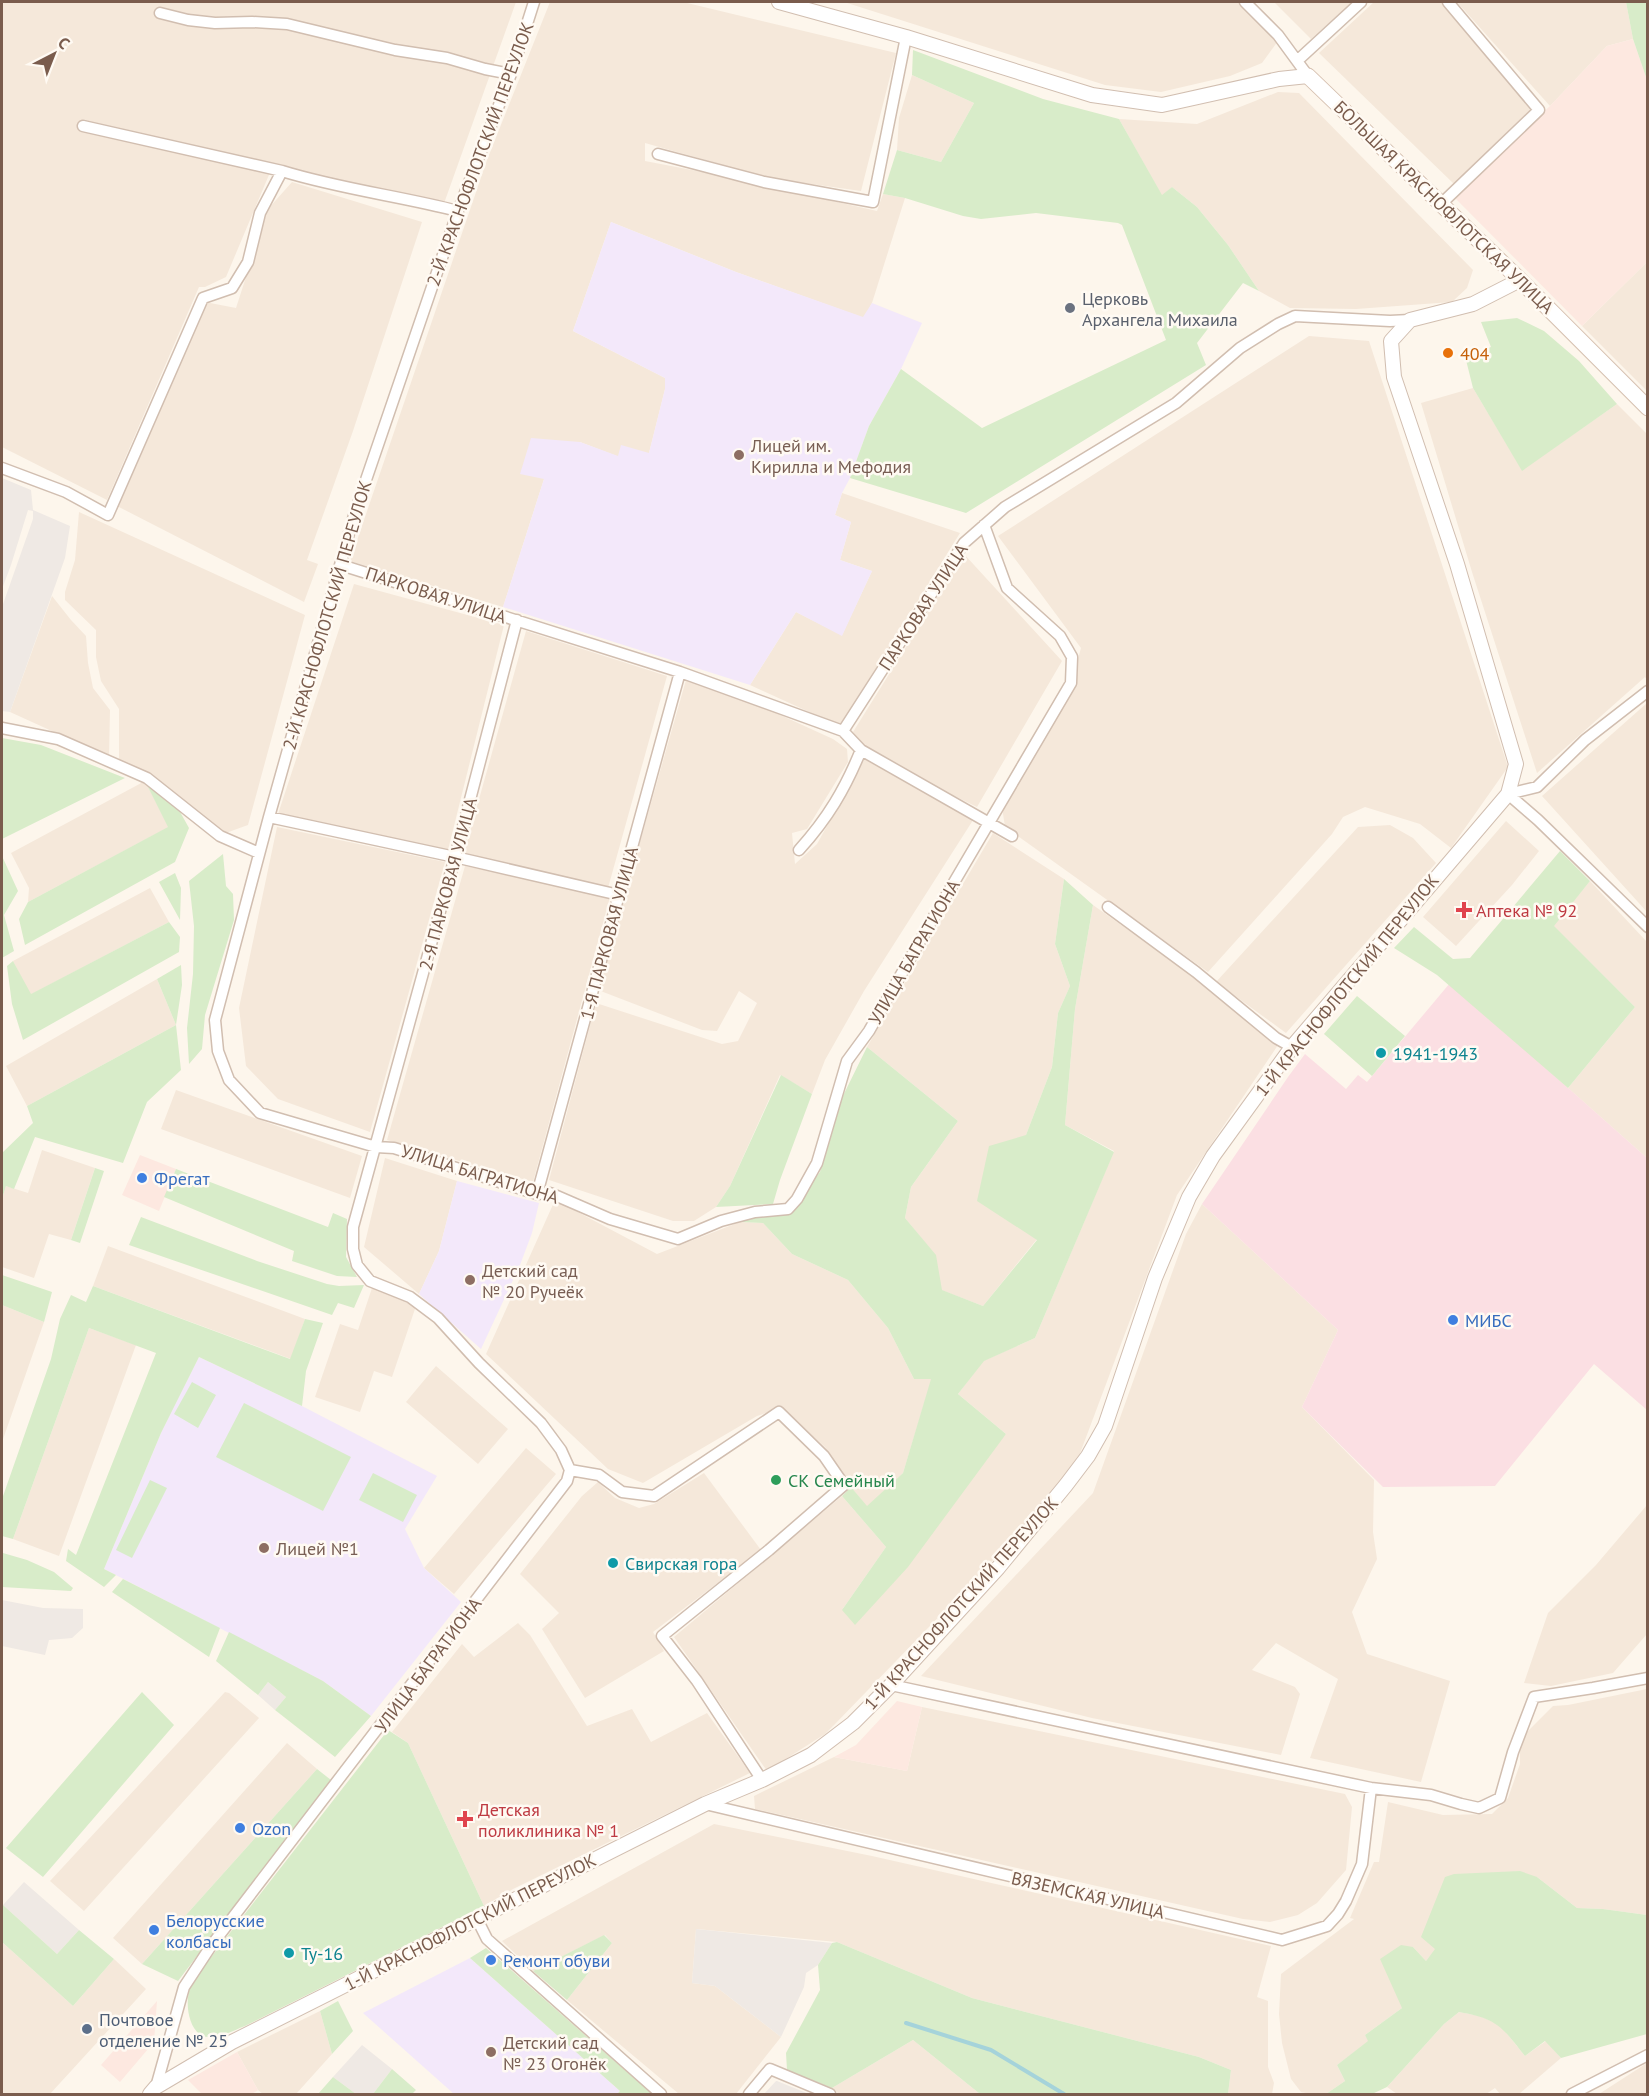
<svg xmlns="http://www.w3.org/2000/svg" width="1649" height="2096" font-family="'PT Sans',sans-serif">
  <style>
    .residential { fill: #f5e8da }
    .commercial { fill: #fde8e0 }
    .industrial { fill: #efe9e4 }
    .education { fill: #f3e8fa }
    .medical { fill: #fbdfe3 }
    .green { fill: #d8ecc9 }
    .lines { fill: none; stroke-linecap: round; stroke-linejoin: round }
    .stream { stroke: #a5d3da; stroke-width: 4 }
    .minor-casing { stroke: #d1beb0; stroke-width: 13 }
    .tertiary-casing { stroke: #d1beb0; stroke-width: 16 }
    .secondary-casing { stroke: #d6c0b0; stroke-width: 17 }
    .minor { stroke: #fff; stroke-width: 10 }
    .tertiary { stroke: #fff; stroke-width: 14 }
    .secondary { stroke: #fff; stroke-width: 15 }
    .worship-dot { fill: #6b7280; stroke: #fffaf3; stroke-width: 2 }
    .food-dot { fill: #e8710a; stroke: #fffaf3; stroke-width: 2 }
    .education-dot { fill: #8d6e63; stroke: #fffaf3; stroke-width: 2 }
    .health-dot { fill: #e0444e; stroke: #fffaf3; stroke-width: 2 }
    .culture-dot { fill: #0f9aa8; stroke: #fffaf3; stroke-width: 2 }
    .shop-dot { fill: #3f7fe0; stroke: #fffaf3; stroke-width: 2 }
    .leisure-dot { fill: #2e9e5b; stroke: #fffaf3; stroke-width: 2 }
    .service-dot { fill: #5c6f8a; stroke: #fffaf3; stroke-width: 2 }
    .labels { text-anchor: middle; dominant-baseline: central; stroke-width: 5; stroke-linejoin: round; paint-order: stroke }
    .street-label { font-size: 18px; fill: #7a5c4d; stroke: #fffaf3 }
    .worship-label { font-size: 18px; fill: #5b616d; stroke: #fffaf3; text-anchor: start }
    .food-label { font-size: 18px; fill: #c56008; stroke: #fffaf3; text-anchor: start }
    .education-label { font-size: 18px; fill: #785e54; stroke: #fffaf3; text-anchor: start }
    .health-label { font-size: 18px; fill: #be3a42; stroke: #fffaf3; text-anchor: start }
    .culture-label { font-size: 18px; fill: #0d838f; stroke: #fffaf3; text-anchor: start }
    .shop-label { font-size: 18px; fill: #366cbe; stroke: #fffaf3; text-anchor: start }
    .leisure-label { font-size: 18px; fill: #27864d; stroke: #fffaf3; text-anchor: start }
    .service-label { font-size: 18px; fill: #4e5e75; stroke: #fffaf3; text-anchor: start }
  </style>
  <rect width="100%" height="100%" fill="#fdf6ec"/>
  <!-- residential -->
  <path class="residential" d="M2,2H516L442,209L271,170L226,277L205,287H199L107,500L2,447Z
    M550,2H683L896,53L861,191L769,178L645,143V161L713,174L877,211L883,194L905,198L872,303L864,318L736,272L611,222L573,331L665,378V389L649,453L619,457L580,442L544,479L503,607L350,561L487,160Z
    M844,2H1238L1278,41L1262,63L1230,76L1161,92L1105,85Z
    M1274,2H1352L1311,39Z
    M1374,2H1441L1534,113L1455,185L1319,53Z
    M1457,2H1626L1633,39L1607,46L1550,106Z
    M912,75L974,103L941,162L897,150L899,118Z
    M1278,92L1299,93L1473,270L1467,288L1452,302L1356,309L1290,308L1259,291L1228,245L1197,207L1172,187L1162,196L1119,119L1197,124Z
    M292,182L422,222L353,431L307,560L318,564L304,602L117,506L205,302L236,308L268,209Z
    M1647,262V391L1582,326Z
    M1309,336L1369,341L1508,767L1451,848L1420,824L1365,807L1343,817L1332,834L1208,972L1005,827L1002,807L1071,684L1081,648L998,536Z
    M1473,388L1522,470L1617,404L1647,434V680L1645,677L1537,773L1472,572L1421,403Z
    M842,493L960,533L840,726L750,685L796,612L842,635L872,571L840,560L851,522L835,515Z
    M79,512L305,615L248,825L223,834L154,776L119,760V709L101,681L96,657V630L65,600V592L75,560Z
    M964,554L1062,661L977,807L930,784L869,751L853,732Z
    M354,584L504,625L448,850L278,814Z
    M52,596L71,620L86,636L88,663L93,688L110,710L109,757L10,712Z
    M526,631L667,676L608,888L464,853Z
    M686,680L765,708L833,739L847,749L848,762L807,829L792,833L795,864L817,844L864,759L975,817L864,991L825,1060L812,1094L780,1075L730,1186L716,1207L694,1221H673L549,1180L596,1003L722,1044L738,1041L757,1003L739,991L717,1031L702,1030L598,990Z
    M1647,703V912L1542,796Z
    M145,781L169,827L28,902L29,888L11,853Z
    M1506,821L1539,851L1512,885L1456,946L1423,917Z
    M1390,825L1413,838L1436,863L1286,1033L1216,982L1358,827Z
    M277,827L445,862L370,1132L278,1099L246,1066L239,1008Z
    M993,833L1064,879L1055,944L1070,986L1058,1013L1052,1067L1026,1135L1037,1239L983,1306L941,1290L935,1255L905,1218L911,1187L958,1121L867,1047Z
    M465,866L610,897L533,1182L387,1140Z
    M1590,881L1647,942V1158L1568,1088L1635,1007L1553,926Z
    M150,888L169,922L30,995L13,961Z
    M1093,905L1189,973L1278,1045L1177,1195L1076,1464L987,1567L836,1723L825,1734L767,1771L674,1637L842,1496L886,1547L842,1610L1006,1434L958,1394L983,1361L1035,1338L1114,1151L1065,1125L1075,1009Z
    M157,979L176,1025L27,1106L6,1066Z
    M176,1090L362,1156L350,1198L161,1129Z
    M42,1150L95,1168L71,1240L49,1234L34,1278L2,1267V1199L6,1186L28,1193Z
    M385,1158L457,1181L439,1251L419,1294L364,1247Z
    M555,1200L657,1254L740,1222L763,1223L792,1254L848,1280L888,1328L914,1379L932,1378L903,1473L867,1507L851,1487L825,1447L781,1408L757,1416L643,1483L608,1469L486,1354Z
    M1202,1204L1338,1330L1302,1407L1374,1480L1373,1532L1377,1559L1352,1612L1367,1654L1450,1681L1421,1782L1310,1758L1338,1679L1276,1643L1252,1670L1295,1687L1300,1694L1281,1755L1092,1718L921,1676L1093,1493L1186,1234Z
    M108,1246L305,1319L291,1359L93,1286Z
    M372,1288L417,1303L392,1377L374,1371L360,1412L315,1397L340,1324L358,1330Z
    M2,1305L44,1322L2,1442Z
    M89,1328L136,1345L59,1556L13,1539Z
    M436,1366L508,1429L478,1464L406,1402Z
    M526,1448L556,1474L454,1594L424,1568Z
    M704,1473L761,1550L653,1632L664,1651L585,1698L542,1629L559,1613L520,1574L582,1496L598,1482L615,1498L639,1508L654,1504Z
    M1647,1505V1634L1613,1673L1551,1686L1524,1683L1548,1613L1596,1565Z
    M518,1623L530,1635L587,1726L632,1709L651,1742L707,1713L750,1773L513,1889L484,1906L408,1743L392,1732L462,1644L474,1657Z
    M1647,1689V1915L1603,1909L1577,1908L1537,1877L1436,1949L1426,1961L1413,1947L1402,2008L1365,2035L1369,2041L1337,2065L1345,2081L1326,2094H1311L1301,2092L1291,2079L1282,2043L1279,2014L1281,1974L1354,1919L1350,1918L1374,1862H1379L1388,1802L1443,1815L1492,1814L1508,1798L1520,1764V1748L1525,1734L1553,1706L1568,1705Z
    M225,1692L229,1693L259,1718L84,1911L50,1881Z
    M922,1707L1345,1794L1352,1807L1346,1870L1317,1903L1298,1915L1270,1922L1243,1919L755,1809L754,1796L834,1757L907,1771Z
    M287,1743L317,1769L142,1964L113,1938Z
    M714,1824L872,1856L1271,1946L1257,1997L1268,2001V2067L1274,2083L1272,2094H1228L1231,2070L1199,2057L972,1998L837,1942L696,1929L692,1983L715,1986L781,2037L736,2094H679L567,2000L612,1943L605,1935L533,1971L502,1941Z
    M2,1942L73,2006L114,1959L146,1989L50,2094H2Z
    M320,2011L332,2054L296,2094H263L258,2090L237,2052Z
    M1459,2012L1480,2016L1500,2025L1525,2056L1546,2041L1561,2058L1519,2094H1500L1495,2088L1486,2094H1397L1387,2087L1444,2024Z
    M913,2040L980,2094H839L832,2088Z
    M1647,2063V2094H1599Z"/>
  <!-- commercial -->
  <path class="commercial" d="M1633,39L1647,80V262L1582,326L1453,196L1550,106L1607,46Z
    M140,1155L176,1169L159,1211L122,1195Z
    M897,1701L922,1707L907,1771L834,1757L856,1745Z
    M157,2001L154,2042L120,2082L101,2065Z
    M237,2052L258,2090L252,2094H202L188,2080Z"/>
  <!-- industrial -->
  <path class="industrial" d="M2,478L31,490L33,510L70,526L65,558L10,712L2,711V607L33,519V511L28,510L11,565L2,589Z
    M2,1600L43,1608L83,1609V1628L72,1638L49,1640L45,1655L2,1646Z
    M268,1682L286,1697L275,1710L258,1695Z
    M24,1882L79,1930L57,1954L3,1905Z
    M696,1929L832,1943L818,1965L806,1973L804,1987L781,2037L715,1986L692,1983Z
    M362,2045L392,2069L373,2094H356L333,2077Z
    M776,2081H777L809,2094H764Z"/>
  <!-- education -->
  <path class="education" d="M611,222L736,272L863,317L872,303L922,323L901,369L869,426L850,478L842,493L835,515L851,522L840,560L872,571L842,636L796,612L750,685L503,607L544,479L520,474L531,438L580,442L618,456L621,445L649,453L665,389V378L573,331Z
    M457,1181L539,1203L532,1233L520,1265L481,1349L419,1294L439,1251Z
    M199,1357L302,1406L437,1476L405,1529L424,1568L461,1602L371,1716L323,1681L104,1569L161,1433Z
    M470,1958L620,2091L617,2094H454L363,2013Z"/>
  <!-- medical -->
  <path class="medical" d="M1450,983L1647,1158V1410L1594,1364L1495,1486L1383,1487L1302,1407L1338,1330L1202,1204L1288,1077L1305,1054L1346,1089L1358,1075L1367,1082Z"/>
  <!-- green -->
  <path class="green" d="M1626,2H1647V80L1633,39Z
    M913,50L1043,99L1119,119L1162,195L1172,187L1197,207L1228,245L1259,291L1243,283L1197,343L1206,365L966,513L850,478L869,426L901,369L982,428L1166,340L1122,225L1118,223L1036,213L981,219L963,216L905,198L883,194L897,150L941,162L974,103L912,75Z
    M1517,318L1544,331L1579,361L1617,404L1522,471L1473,388L1465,356L1491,347L1481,322Z
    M2,738L41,745L125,778L2,839Z
    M145,781L179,810L189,828L175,862L25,945L19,919L28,902L168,827Z
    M1560,851L1590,881L1554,926L1635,1007L1568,1088L1437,975L1394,948L1414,927L1453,959L1470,958Z
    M223,854L226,886L233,894L234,920L205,1015L202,1049L189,1064L187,1028L193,974L194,926L189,881Z
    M2,856L18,891L4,915L14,951L2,958Z
    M175,873L181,888L180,920L159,882Z
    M1064,879L1093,905L1075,1009L1065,1125L1114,1152L1035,1338L984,1361L958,1394L1006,1434L908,1567L855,1625L842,1610L886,1547L842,1496L851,1487L867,1506L903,1473L931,1379H914L888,1328L848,1280L792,1254L763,1223L740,1222L761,1216L788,1213L820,1172L837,1108L867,1047L958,1121L911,1187L905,1218L936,1255L942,1290L983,1306L1037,1240L977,1201L989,1146L1026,1135L1052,1067L1058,1013L1070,986L1055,944Z
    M169,922L180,937L179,952L23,1040L12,1004L7,966L13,961L31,994Z
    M181,965L182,985L176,1025L181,1070L147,1102L123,1163L35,1137L14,1189L6,1186L2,1199V1153L33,1123L27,1106L176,1025L157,979Z
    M1357,996L1405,1036L1372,1076L1324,1034Z
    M781,1075L812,1094L780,1180L773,1204L716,1207L730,1186Z
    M95,1168L104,1171L80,1243L71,1240Z
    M176,1169L328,1227L333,1213L347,1219L346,1257L357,1277L337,1276L292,1261L294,1251L164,1197Z
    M141,1217L257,1261L327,1284L339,1286L364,1285L354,1308L338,1303L332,1315L129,1245Z
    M2,1275L52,1292L44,1322L2,1305Z
    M93,1286L290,1359L305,1319L323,1323L306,1371L302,1406L199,1357L161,1433L104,1569L116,1575L104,1587L66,1561L68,1549L76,1555L156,1353L89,1328L13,1539L2,1536V1499L51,1359L60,1319L71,1295L86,1302Z
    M192,1382L216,1395L198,1428L174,1414Z
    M244,1403L351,1457L323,1511L216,1457Z
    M373,1473L417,1495L403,1522L359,1500Z
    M150,1480L167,1488L132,1558L116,1550Z
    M3,1553L27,1560L54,1572L73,1588L71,1591L2,1587Z
    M123,1579L220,1628L209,1657L112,1592Z
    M229,1632L323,1681L371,1716L335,1757L275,1710L286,1697L268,1682L258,1695L216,1661Z
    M142,1692L174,1725L43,1877L6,1848Z
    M388,1730L408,1743L484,1906L245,2026C234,2030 221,2038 209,2037C190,2037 185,2007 189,1992C190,1987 192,1983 194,1979Z
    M317,1769L331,1780L178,1981L142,1964Z
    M1520,1871L1537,1877L1577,1908L1603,1909L1647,1915V2034L1561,2058L1545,2041L1525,2056C1501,2026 1498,2019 1459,2012L1444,2024L1387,2087L1372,2094H1326L1345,2081L1337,2065L1368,2041L1365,2035L1402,2008L1380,1959L1401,1945L1413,1947L1426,1961L1435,1949L1421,1937L1445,1877L1454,1874Z
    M3,1905L57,1954L79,1930L114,1959L73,2006L2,1942V1907Z
    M604,1935L612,1943L567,2000L533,1971Z
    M837,1942L972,1998L1199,2057L1231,2070L1228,2094H980L913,2040L832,2088L787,2070L786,2053L820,1990L818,1965L832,1943Z
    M486,1948L652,2094H617L620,2091L470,1958Z
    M338,2001L353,2031L332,2054L320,2011Z
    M392,2069L416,2090L412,2094H373Z
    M333,2077L356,2094H318Z"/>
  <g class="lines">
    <!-- stream -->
    <path class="stream" d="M906,2023L991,2050L1064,2094"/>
    <defs>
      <path id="minor" d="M534,2L511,74L458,211L355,512L269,817L215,1020L218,1051L229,1080L260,1113L376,1147L394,1148L537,1194L550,1193L610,1219L678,1239L721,1221L755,1212L788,1209L797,1199L817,1163L847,1061L869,1031L936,913L1071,683L1072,657L1060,636L1007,588L984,525
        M1245,2L1278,35L1308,76
        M160,13L188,20L215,23L252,22L287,24L395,50L447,58L485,69L511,74
        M1297,61L1361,2
        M83,126L282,171
        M658,154L764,182L873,202L906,37
        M1441,204L1539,110L1448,2
        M2,468L66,492L108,515L203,298L232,288L248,262L260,213L282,171C340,189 400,196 458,211
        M341,565L680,672L843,731L964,543L1005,507L1176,403L1240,348L1278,324L1295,316L1390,321L1410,320
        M2,728L58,739L147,778L220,836L259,853
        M843,731L861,750L1012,836
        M1508,794L1538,820L1648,927
        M1508,794L1537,787L1585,740L1648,691
        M269,817L455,857L619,895
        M799,850C828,818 845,789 861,750
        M1108,907L1196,972L1276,1038L1292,1047
        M537,1194L680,672
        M570,1470L599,1475L622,1492L654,1496L779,1412L824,1456L844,1485L769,1550L662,1636L697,1681L762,1780
        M891,1685L1371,1788L1431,1795L1461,1804L1479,1808L1500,1798L1513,1752L1534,1697L1593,1688L1648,1678
        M705,1804L1282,1940L1327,1926L1338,1914L1346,1901L1362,1864L1371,1788
        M477,1919L487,1939L661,2094
        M156,2087L184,1987L211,1946L567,1481L570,1470L561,1450L541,1423L479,1363L438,1318L410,1297L370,1281L357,1265L353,1249V1227L455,857L517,620
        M749,2094L770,2069L830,2094
        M1572,2094L1648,2055"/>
      <path id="tertiary" d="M779,2L906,37L1092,95L1162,105L1279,79L1308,76
        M150,2094L156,2087L232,2042L705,1804L762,1780L811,1755L853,1723L891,1685L998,1568L1066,1485L1088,1456L1105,1426L1155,1278L1189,1197L1213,1156L1292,1047L1508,794L1516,764L1457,564L1394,377L1391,341L1410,320L1473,304L1520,280"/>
      <path id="secondary" d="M1308,76L1520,280L1648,408"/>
    </defs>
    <!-- minor casing -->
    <use href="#minor" class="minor-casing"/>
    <!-- tertiary casing -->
    <use href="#tertiary" class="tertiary-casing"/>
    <!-- secondary casing -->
    <use href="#secondary" class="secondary-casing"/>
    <!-- minor -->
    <use href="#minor" class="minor"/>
    <!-- tertiary -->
    <use href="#tertiary" class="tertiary"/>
    <!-- secondary -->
    <use href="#secondary" class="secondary"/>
  </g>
  <!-- markers -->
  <circle class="worship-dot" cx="1070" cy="308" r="6"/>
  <circle class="food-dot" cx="1448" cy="353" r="6"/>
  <g class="education-dot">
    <circle cx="739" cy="455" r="6"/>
    <circle cx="470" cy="1280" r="6"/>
    <circle cx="264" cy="1548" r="6"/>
    <circle cx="491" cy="2052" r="6"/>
  </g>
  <g class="health-dot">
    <path d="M1461 901h6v6h6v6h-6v6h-6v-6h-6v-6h6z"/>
    <path d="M462 1810h6v6h6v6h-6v6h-6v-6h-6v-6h6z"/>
  </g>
  <g class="culture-dot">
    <circle cx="1381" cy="1053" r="6"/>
    <circle cx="613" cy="1563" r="6"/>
    <circle cx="289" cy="1953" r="6"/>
  </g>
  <g class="shop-dot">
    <circle cx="142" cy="1178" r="6"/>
    <circle cx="1453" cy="1320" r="6"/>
    <circle cx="240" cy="1828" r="6"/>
    <circle cx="154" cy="1930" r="6"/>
    <circle cx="491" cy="1960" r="6"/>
  </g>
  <circle class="leisure-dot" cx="776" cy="1480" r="6"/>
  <circle class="service-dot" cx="87" cy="2029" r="6"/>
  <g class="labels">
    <!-- street labels -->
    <g class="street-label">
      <text transform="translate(480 154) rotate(-70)">2-Й КРАСНОФЛОТСКИЙ ПЕРЕУЛОК</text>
      <text transform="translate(1444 207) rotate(44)">БОЛЬШАЯ КРАСНОФЛОТСКАЯ УЛИЦА</text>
      <text transform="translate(436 595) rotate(18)">ПАРКОВАЯ УЛИЦА</text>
      <text transform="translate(923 607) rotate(-57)">ПАРКОВАЯ УЛИЦА</text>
      <text transform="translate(327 615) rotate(-74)">2-Й КРАСНОФЛОТСКИЙ ПЕРЕУЛОК</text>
      <text transform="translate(448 884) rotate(-75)">2-Я ПАРКОВАЯ УЛИЦА</text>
      <text transform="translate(609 933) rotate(-75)">1-Я ПАРКОВАЯ УЛИЦА</text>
      <text transform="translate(914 952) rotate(-60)">УЛИЦА БАГРАТИОНА</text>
      <text transform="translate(1347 985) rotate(-51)">1-Й КРАСНОФЛОТСКИЙ ПЕРЕУЛОК</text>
      <text transform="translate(480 1174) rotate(17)">УЛИЦА БАГРАТИОНА</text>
      <text transform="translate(961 1603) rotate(-48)">1-Й КРАСНОФЛОТСКИЙ ПЕРЕУЛОК</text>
      <text transform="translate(428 1665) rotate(-53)">УЛИЦА БАГРАТИОНА</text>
      <text transform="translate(1088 1895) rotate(13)">ВЯЗЕМСКАЯ УЛИЦА</text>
      <text transform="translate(470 1922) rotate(-27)">1-Й КРАСНОФЛОТСКИЙ ПЕРЕУЛОК</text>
    </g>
    <!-- worship labels -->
    <g class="worship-label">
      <text x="1082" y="298">Церковь<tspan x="1082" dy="21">Архангела Михаила</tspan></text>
    </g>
    <!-- food labels -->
    <g class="food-label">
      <text x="1460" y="353">404</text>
    </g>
    <!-- education labels -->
    <g class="education-label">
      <text x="751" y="445">Лицей им.<tspan x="751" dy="21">Кирилла и Мефодия</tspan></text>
      <text x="482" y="1270">Детский сад<tspan x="482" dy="21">№ 20 Ручеёк</tspan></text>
      <text x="276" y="1548">Лицей №1</text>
      <text x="503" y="2042">Детский сад<tspan x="503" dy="21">№ 23 Огонёк</tspan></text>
    </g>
    <!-- health labels -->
    <g class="health-label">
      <text x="1476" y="910">Аптека № 92</text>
      <text x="478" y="1809">Детская<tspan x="478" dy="21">поликлиника № 1</tspan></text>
    </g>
    <!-- culture labels -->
    <g class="culture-label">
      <text x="1393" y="1053">1941-1943</text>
      <text x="625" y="1563">Свирская гора</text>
      <text x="301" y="1953">Ту-16</text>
    </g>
    <!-- shop labels -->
    <g class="shop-label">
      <text x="154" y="1178">Фрегат</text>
      <text x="1465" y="1320">МИБС</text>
      <text x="252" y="1828">Ozon</text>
      <text x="166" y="1920">Белорусские<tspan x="166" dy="21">колбасы</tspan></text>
      <text x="503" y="1960">Ремонт обуви</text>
    </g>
    <!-- leisure labels -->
    <g class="leisure-label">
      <text x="788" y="1480">СК Семейный</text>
    </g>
    <!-- service labels -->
    <g class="service-label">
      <text x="99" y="2019">Почтовое<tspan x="99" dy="21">отделение № 25</tspan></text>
    </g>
  </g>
  <!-- border -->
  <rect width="1649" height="2096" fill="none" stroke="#7a5c4d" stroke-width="6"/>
  <!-- north arrow -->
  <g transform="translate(54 54) rotate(42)" stroke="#fffaf3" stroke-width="4.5" paint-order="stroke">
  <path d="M0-4.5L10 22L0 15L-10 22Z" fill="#7a5c4d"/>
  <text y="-9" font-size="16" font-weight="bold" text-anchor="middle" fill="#7a5c4d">С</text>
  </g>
</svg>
